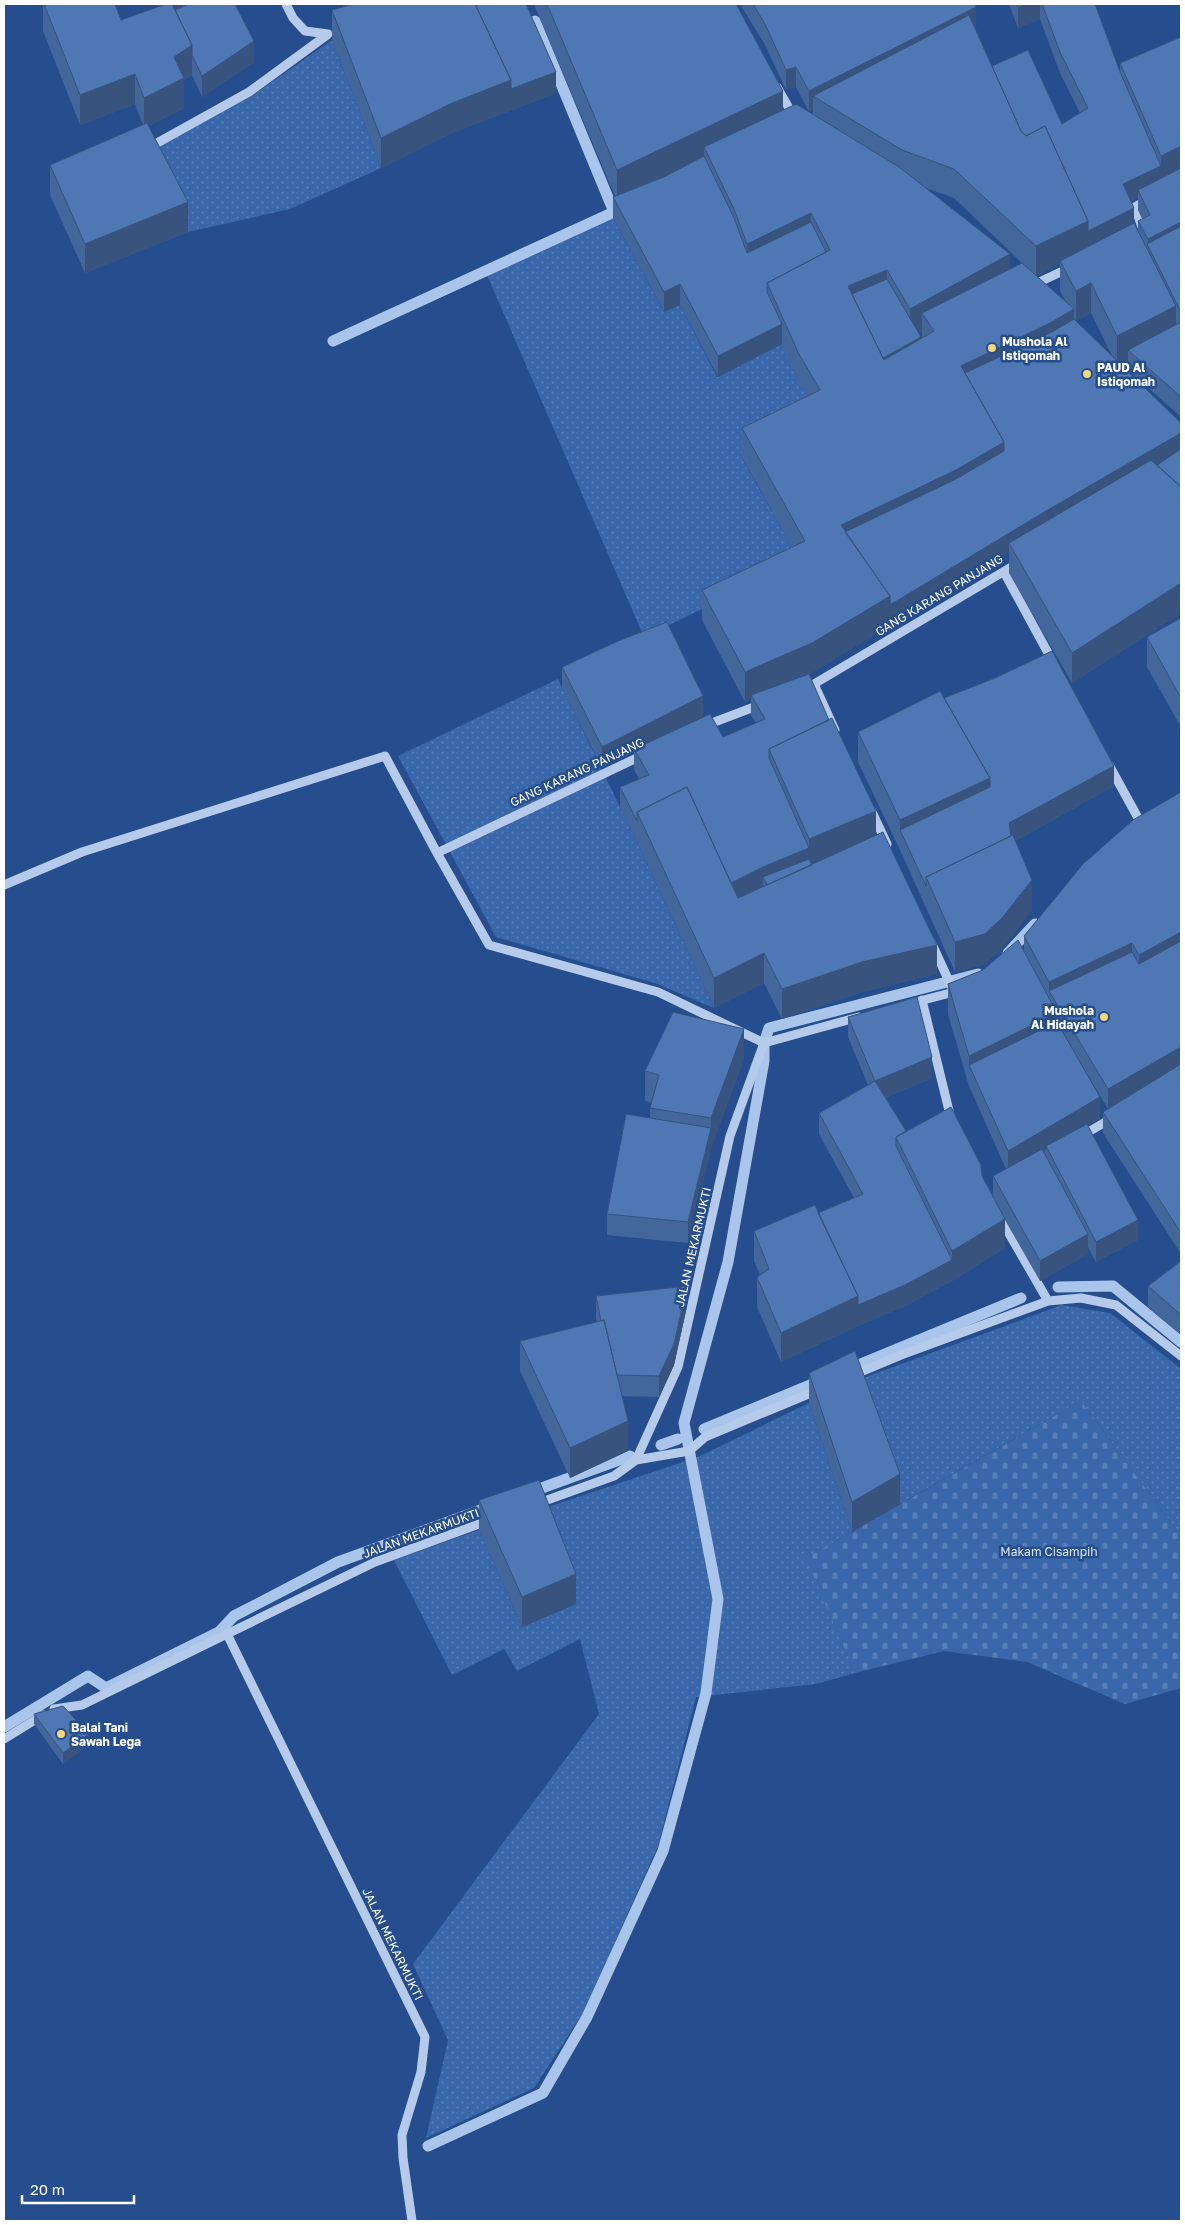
<svg xmlns="http://www.w3.org/2000/svg" width="1185" height="2225" font-family="'Golos Text',sans-serif">
  <style>
    .grass { fill: url(#grass-dots) }
    .cemetery { fill: url(#cemetery-stones) }
    .lines { fill: none; stroke-linecap: round; stroke-linejoin: round }
    .stream { stroke: #aac5eb; stroke-width: 11 }
    .minor { stroke: #b6cbeb; stroke-width: 9 }
    .wall { fill: #43669b; fill-rule: evenodd }
    .shaded-wall { fill: #37537e }
    .building { fill: #4e77b4; stroke: #37537e }
    .poi-dot { fill: #f4d77b; stroke: #264e8e; stroke-width: 2 }
    .labels { text-anchor: middle; dominant-baseline: central; stroke-width: 5; stroke-linejoin: round; paint-order: stroke }
    .poi-label { font-size: 12px; font-weight: bold; fill: #fff; stroke: #264e8e; text-anchor: start }
    .street-label { font-size: 12px; fill: #fff; stroke: #264e8e }
    .park-label { font-size: 12px; fill: #dbe6f8; stroke: #264e8e }
  </style>
  <defs>
    <pattern id="grass-dots" width="8" height="8" patternUnits="userSpaceOnUse" patternTransform="scale(1.25)"><rect width="8" height="8" fill="#3a67aa"/><path d="M2 2h.1M6 6h.1" fill="none" stroke="#587eb7" stroke-width="1.8" stroke-linecap="round"/></pattern>
    <pattern id="cemetery-stones" width="16" height="16" patternUnits="userSpaceOnUse" patternTransform="scale(1.25)"><rect width="16" height="16" fill="#3a67aa"/><path d="M2 7V4a2 2 0 0 1 4 0v3zM10 15v-3a2 2 0 0 1 4 0v3z" fill="#587eb7"/></pattern>
  </defs>
  <rect width="100%" height="100%" fill="#264e8e"/>
  <!-- grass -->
  <path class="grass" d="M332,40L381,168L290,209L188,232L147,153L252,96Z
    M613,218L664,312L680,305L717,377L782,344L820,420L742,458L800,562L644,637L487,275Z
    M558,679L637,842L714,1008L655,983L496,937L398,756Z
    M1062,1305L1110,1313L1181,1369V1536L1081,1401L900,1504L855,1381Z
    M809,1403L852,1532L807,1558L855,1673L816,1684L696,1697L658,1846L583,2013L534,2088L426,2138L448,2040L413,1964L599,1714L580,1639L517,1671L504,1649L452,1675L394,1560L479,1530L522,1627L576,1604L539,1510L698,1457Z"/>
  <!-- cemetery -->
  <path class="cemetery" d="M1081,1401L1181,1536V1688L1125,1704L1027,1662L944,1651L855,1673L806,1558Z"/>
  <g class="lines">
    <!-- stream -->
    <path class="stream" d="M333,341L614,212L535,21
      M1008,953L1035,924
      M1058,1287L1113,1286L1181,1342
      M846,1370L1021,1298
      M704,1429L822,1380
      M661,1445L678,1439
      M528,1493L630,1456
      M4,1727L88,1676L106,1688L219,1632L234,1616L338,1562L492,1506
      M428,2146L543,2093L587,2017L663,1851L706,1693L718,1599L684,1423L728,1262L764,1061V1043L769,1028L978,974"/>
    <!-- minor -->
    <path class="minor" d="M286,4L293,18L305,31L328,34
      M777,87L794,117
      M148,148L249,92L327,35
      M1143,230L1135,207L1149,199
      M1031,286L1069,268
      M1004,572L1053,662
      M814,684L835,730
      M802,688L814,684L1018,563
      M704,726L762,704
      M643,755L437,853L489,945L658,992L764,1043
      M1109,765L1143,827
      M871,810L887,844
      M4,885L82,852L385,756L437,853
      M931,942L954,992
      M922,1000L951,1119
      M908,1004L958,991
      M1080,1137L1112,1118
      M1048,1301L1081,1298L1116,1305L1181,1356
      M853,1375L901,1355L1048,1301L1000,1218
      M636,1460L689,1451L705,1437L818,1390
      M536,1504L614,1476L636,1460L678,1367L730,1136L764,1043L859,1017
      M54,1709L82,1705L227,1634
      M4,1739L43,1715
      M412,2221L403,2158L402,2135L421,2072L425,2037L227,1634L375,1562L490,1520"/>
  </g>
  <!-- wall -->
  <path class="wall" d="M43,4H115L121,20L158,7L157,4H185V5L254,62L202,97L192,75L184,80V108L148,126L188,232L85,273L50,195V165L143,125L135,104L80,125L43,31Z
    M535,4H736L783,110L813,115V110L809,112L796,87L786,90L765,45L740,4H975L976,28H975L992,66L1062,124L1080,113L1060,73L1040,19L1018,28L1009,4H1095L1120,72V63L1181,37V417L1128,370V360L1120,364L1181,423V613L1072,683L1009,573V553L809,674L876,835L937,974L862,992L782,1019L764,983L714,1008L637,842L620,808V787L639,779L634,770V752L602,768L562,688V667L703,717L692,722L723,737L756,723L751,715V699L745,702L702,620V590L792,548L742,457V428L807,397L799,384L781,344L718,377L680,305L664,312L613,218V197L615,196L535,7ZM926,188L954,198L1022,263L1010,269ZM1138,197V210L1142,219L1138,221V231L1134,223L1131,201ZM1060,264V291L1066,302L1036,276ZM1091,313L1112,356L1076,321ZM922,332V338L921,339L919,334Z
    M332,10L556,93L450,134L381,168L332,40Z
    M1181,618V727L1147,667V637Z
    M944,698L1114,786L1015,841L1032,910L1002,948L985,964L955,972L900,850L858,762V732Z
    M1181,792V1254L1103,1133V1112L1108,1109L1081,1064L1100,1118L1087,1125L1138,1240L1096,1262L1088,1247V1254L1040,1281L1005,1220V1248L952,1281L905,1306L858,1326L781,1362L757,1307V1277L760,1275L754,1261V1231L818,1213L854,1198L819,1134V1113L868,1085L848,1037V1017L932,1078L885,1098L906,1131L982,1176L993,1195V1176L1006,1169L969,1086L948,1014V984L983,970L1024,951V936Z
    M744,1059L711,1148L688,1243L607,1235V1214L650,1118V1108L652,1103L645,1101V1071Z
    M1181,1261V1335L1148,1307V1286Z
    M596,1296L687,1306L674,1365L659,1397L622,1396L628,1451L570,1478L520,1371V1341L597,1322L596,1317Z
    M809,1373L900,1504L852,1532L809,1403Z
    M479,1500L576,1604L522,1627L479,1530Z
    M34,1714L89,1744L63,1764L34,1724Z"/>
  <!-- shaded-wall -->
  <path class="shaded-wall" d="M175,4H185V10L163,8Z
    M1027,4H1040V19L1018,28V7Z
    M976,7V28L826,103L813,96V110L809,112V91Z
    M254,41V62L202,97V76Z
    M192,45V75L184,80V108L144,128V98L174,57Z
    M796,67V87L786,90V70Z
    M556,72V93L450,134L381,168V138L450,104L511,80Z
    M135,74V104L80,125V95Z
    M783,91V121L704,147V159L617,200V170Z
    M1181,146V176L1138,190V197L1123,204V184L1161,166V156Z
    M188,202V232L85,273V244Z
    M1134,208V228L1060,261V264L1036,276V246L1088,221Z
    M811,213V243L747,274V244Z
    M1181,222V243L1148,245V239Z
    M1010,254V284L922,313V332L910,339V309Z
    M887,270V300L856,313L848,286Z
    M1091,283V313L1076,321V291Z
    M680,284V305L664,312V292Z
    M1176,306V335L1128,350V360L1117,365V336Z
    M1074,309V339L961,375V366Z
    M782,324V344L718,377V356Z
    M921,337V358L879,381V360Z
    M1181,433V453L1009,543V553L812,673L753,698L751,695V699L745,702V672L890,596L1046,511Z
    M1004,442V472L851,550L841,525Z
    M1181,583V613L1072,683V653Z
    M703,696V717L635,751L634,749V752L602,768V747Z
    M1114,766V786L1009,844V823Z
    M990,778V807L900,830V820Z
    M876,811V841L809,869V839Z
    M809,848V869L763,877V887L729,905V884L763,867Z
    M1032,880V910L1002,948L985,964L955,972V942Z
    M1181,932V962L1139,985V955Z
    M1132,943V973L1049,991V982Z
    M937,945V974L862,992L782,1019V989L862,962Z
    M764,953V983L714,1008V978Z
    M1057,1013V1043L969,1065V1056Z
    M744,1029V1059L711,1148L688,1243V1222L711,1128V1118Z
    M1181,1047V1067L1108,1110V1089Z
    M932,1057V1078L875,1102V1081Z
    M1100,1097V1118L1047,1149L1046,1146V1150L1008,1172V1151Z
    M1005,1219V1248L952,1281L905,1306L858,1326L781,1362V1333L858,1296L952,1260V1251Z
    M1138,1220V1240L1096,1262V1242Z
    M1088,1234V1254L1040,1281V1261Z
    M687,1286V1306L674,1365L659,1397V1376Z
    M628,1421V1451L570,1478V1448Z
    M900,1474V1504L852,1532V1502Z
    M576,1574V1604L522,1627V1597Z
    M89,1734V1744L63,1764V1753Z"/>
  <!-- building -->
  <path class="building" d="M44,4H115L121,20L166,4H172L192,45L174,57L184,78L144,98L135,74L80,95Z
    M189,4H235L254,41L202,76L192,55V45L175,10Z
    M353,4H475L511,80L450,104L381,138L332,10Z
    M475,4H526L556,72L511,89V80Z
    M547,4H736L783,91L617,170Z
    M753,4H975L976,7L809,91L796,67L786,70L765,24Z
    M1017,4H1027L1018,7Z
    M1042,4H1095L1120,72L1161,166L1123,184L1134,208L1088,231V221L1045,126L1026,136L1021,131L992,66L1028,50L1062,124L1088,108L1060,52Z
    M969,15L1021,131L1026,136L1045,126L1088,221L1036,246L954,169L902,150L813,96Z
    M1181,37V146L1161,156L1120,63Z
    M796,104L899,167L1010,254L910,309L887,270L848,286L884,360L934,331L922,313L1022,263L1074,309L1050,323L961,366L1004,442L956,470L841,525L890,596L812,643L745,672L702,590L805,541L742,428L820,390L799,354L767,283L830,250L811,213L747,244L734,209L704,147Z
    M147,123L188,202L85,244L50,165Z
    M704,156L734,218L747,253L811,222L826,252L767,283V292L782,324L718,356L680,284L664,292L613,197L666,176Z
    M1181,168V222L1148,239L1138,221L1150,215L1138,190Z
    M1134,223L1176,306L1117,336L1091,283L1076,291L1060,261Z
    M1181,226V312L1147,244Z
    M887,279L921,337L883,358L852,294Z
    M1074,319L1181,423V433L1046,511L890,605V596L845,532L956,479L1004,451V442L965,373L1050,333Z
    M1181,322V397L1128,350Z
    M1181,449V487L1157,465Z
    M1151,460L1181,487V583L1072,653L1009,543Z
    M1181,618V698L1147,637Z
    M667,622L703,696L602,747L562,667L618,641Z
    M1052,651L1114,766L1009,823L1011,836L926,877V886L900,830L990,787V778L944,698L995,678Z
    M809,674L829,720L769,749V758L809,848L763,867L731,883L687,787L637,812V821L620,787L649,775L634,749L710,714L723,737L765,719L751,695Z
    M940,691L990,778L900,820L858,732Z
    M832,718L876,811L809,839L769,749Z
    M687,787L738,898L883,832L937,945L862,962L782,989L764,953L714,978L637,812Z
    M1181,792V932L1139,955L1132,943L1049,982L1024,936L1083,864L1133,820Z
    M1013,835L1032,880L1002,918L985,934L955,942L926,877Z
    M809,859L812,865L767,885L763,877Z
    M1018,940L1057,1013L969,1056L948,984L983,970Z
    M1181,941V1047L1108,1089L1049,991L1132,952L1139,964Z
    M917,997L932,1057L875,1081L906,1131L896,1137V1146L952,1260L905,1285L858,1305V1296L818,1213L863,1194L819,1113L875,1081L848,1017Z
    M673,1012L744,1029L711,1118L650,1108L659,1075L645,1071Z
    M1057,1022L1100,1097L1008,1151L969,1065Z
    M1181,1064V1233L1103,1112Z
    M951,1107L981,1165L982,1176L1005,1219L952,1251L896,1137Z
    M626,1114L711,1128L688,1222L607,1214Z
    M1087,1124L1138,1220L1096,1242L1046,1146Z
    M1042,1149L1088,1234L1040,1261L993,1176Z
    M815,1205L858,1296L781,1333L757,1277L769,1269L754,1231Z
    M1181,1261V1315L1148,1286Z
    M687,1286L674,1344L659,1376L617,1375L604,1320L601,1321L596,1296Z
    M604,1320L628,1421L570,1448L520,1341Z
    M855,1351L900,1474L852,1502L809,1373Z
    M539,1480L576,1574L522,1597L479,1500Z
    M63,1706L89,1734L63,1753L34,1714Z"/>
  <!-- markers -->
  <g class="poi-dot">
    <circle cx="992" cy="348" r="5"/>
    <circle cx="1087" cy="374" r="5"/>
    <circle cx="1104" cy="1017" r="5"/>
    <circle cx="61" cy="1734" r="5"/>
  </g>
  <g class="labels">
    <!-- poi labels -->
    <g class="poi-label">
      <text x="1002" y="341">Mushola Al<tspan x="1002" dy="14">Istiqomah</tspan></text>
      <text x="1097" y="367">PAUD Al<tspan x="1097" dy="14">Istiqomah</tspan></text>
      <text x="1094" y="1010" text-anchor="end">Mushola<tspan x="1094" dy="14">Al Hidayah</tspan></text>
      <text x="71" y="1727">Balai Tani<tspan x="71" dy="14">Sawah Lega</tspan></text>
    </g>
    <!-- street labels -->
    <g class="street-label">
      <text transform="translate(939 595) rotate(-31)">GANG KARANG PANJANG</text>
      <text transform="translate(577 772) rotate(-25)">GANG KARANG PANJANG</text>
      <text transform="translate(693 1247) rotate(-77)">JALAN MEKARMUKTI</text>
      <text transform="translate(421 1533) rotate(-20)">JALAN MEKARMUKTI</text>
      <text transform="translate(393 1944) rotate(64)">JALAN MEKARMUKTI</text>
    </g>
    <!-- park labels -->
    <g class="park-label">
      <text x="1049" y="1551">Makam Cisampih</text>
    </g>
  </g>
  <!-- border -->
  <rect width="1185" height="2225" fill="none" stroke="#ffffff" stroke-width="10"/>
  <!-- scale -->
  <path d="M22 2195v8h112v-8" fill="none" stroke="#ffffff" stroke-width="2.5"/>
  <text x="30" y="2195" font-size="15" fill="#ffffff" stroke="#264e8e" stroke-width="4" paint-order="stroke">20 m</text>
</svg>
